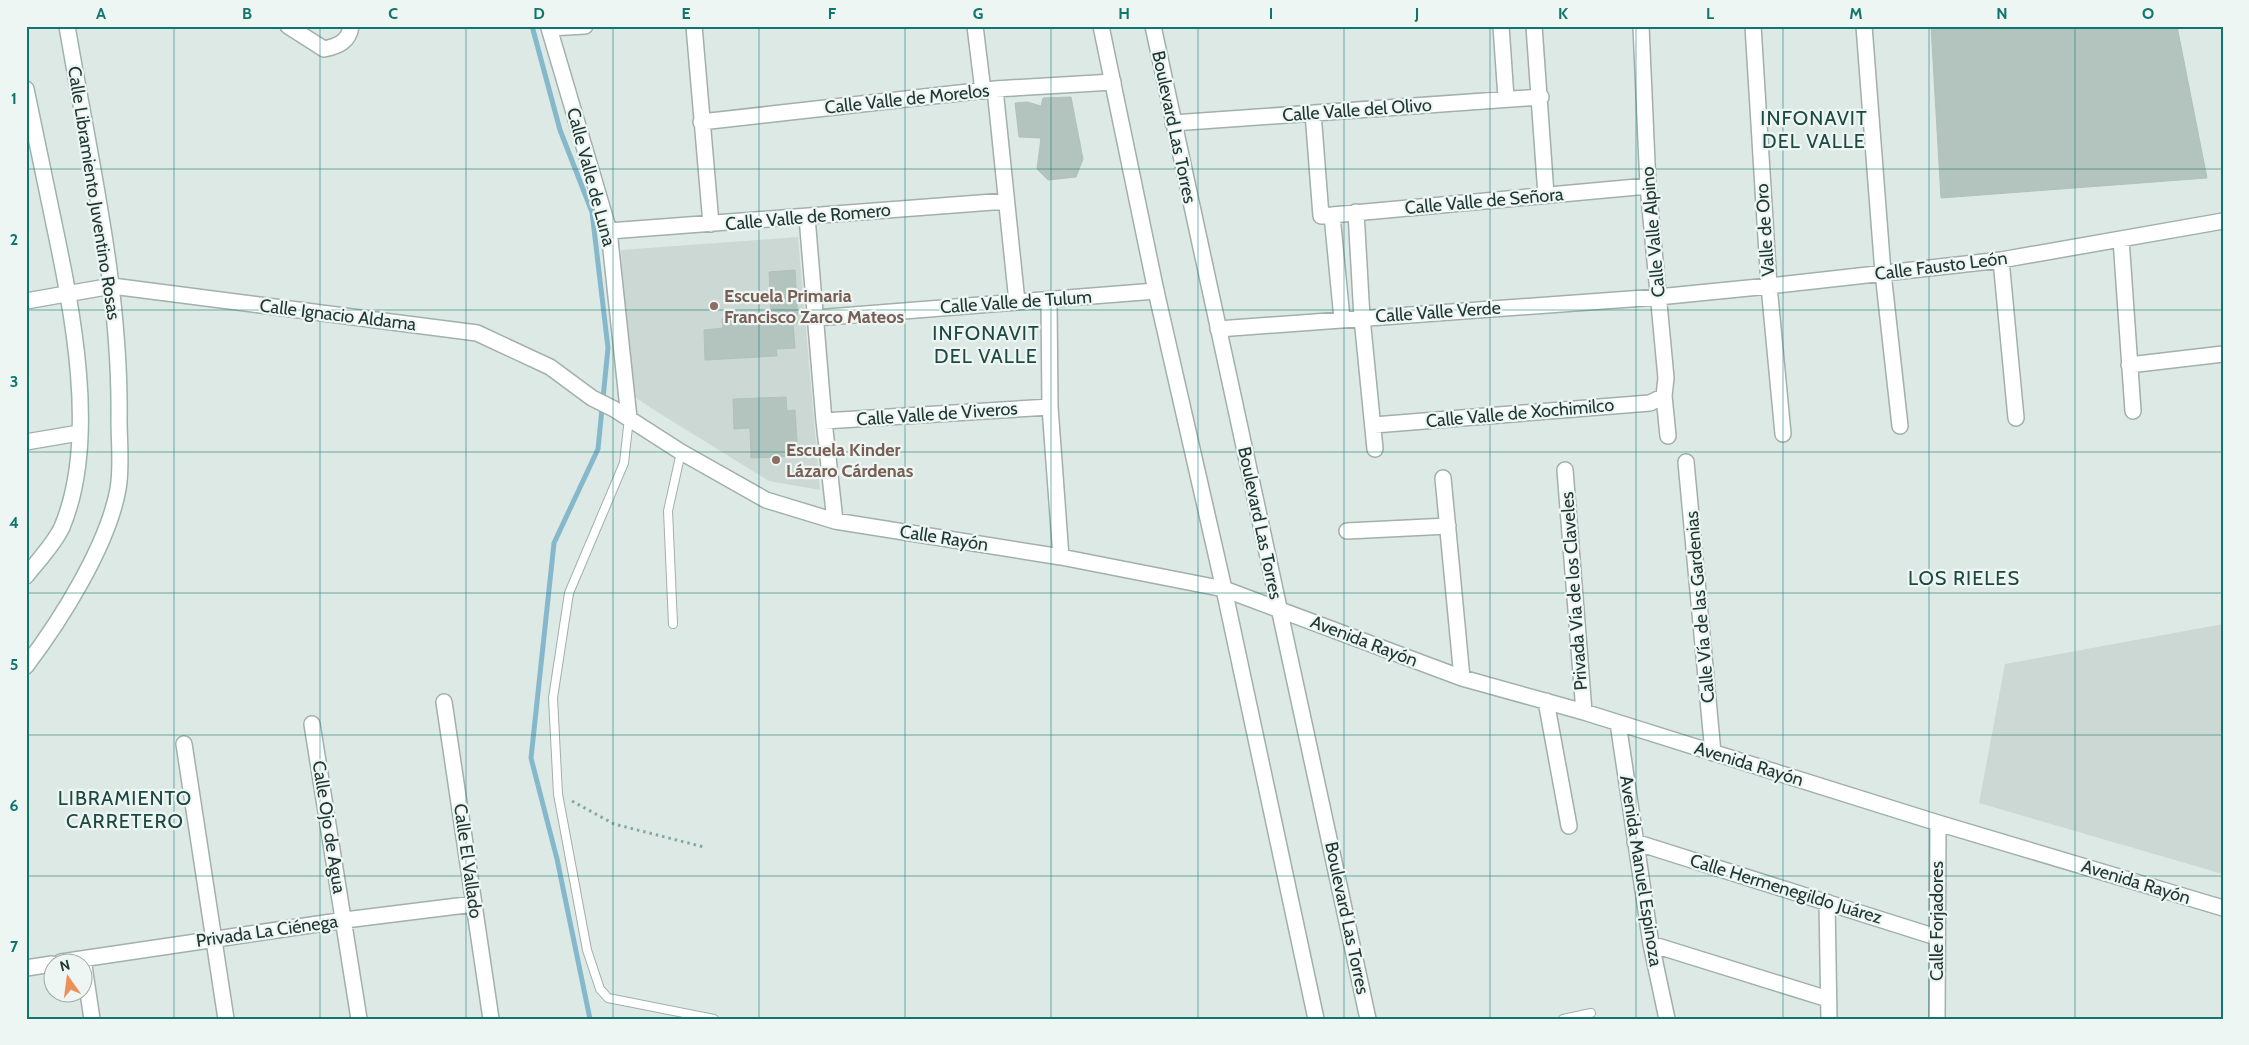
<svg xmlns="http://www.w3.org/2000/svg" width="2249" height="1045" font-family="Cabin,sans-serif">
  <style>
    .built { fill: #ccd8d4 }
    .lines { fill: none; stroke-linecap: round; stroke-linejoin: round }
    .stream { stroke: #86b8cc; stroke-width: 5 }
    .building { fill: #b3c3be; stroke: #b0c2bd }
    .service-casing { stroke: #a1b0ac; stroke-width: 10 }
    .minor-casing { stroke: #a1b0ac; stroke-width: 18 }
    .tertiary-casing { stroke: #a1b0ac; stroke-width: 18 }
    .secondary-casing { stroke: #9db4ae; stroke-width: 18 }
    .path { stroke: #7faba3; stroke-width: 3; stroke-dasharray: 2.5 4; stroke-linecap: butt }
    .service { stroke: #fff; stroke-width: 8 }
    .minor { stroke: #fff; stroke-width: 15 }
    .tertiary { stroke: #fff; stroke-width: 15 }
    .secondary { stroke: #fff; stroke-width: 15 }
    .grid { fill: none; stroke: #0f766e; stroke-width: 1; stroke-opacity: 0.55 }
    .education-dot { fill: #8d6e63; stroke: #edf6f2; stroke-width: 2 }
    .labels { text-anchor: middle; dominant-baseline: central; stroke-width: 4.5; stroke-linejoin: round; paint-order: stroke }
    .street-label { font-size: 18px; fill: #203734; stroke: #edf6f2 }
    .education-label { font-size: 18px; font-weight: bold; fill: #785e54; stroke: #edf6f2; text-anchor: start }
    .quarter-label { font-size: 20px; letter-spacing: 1px; fill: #1d4843; stroke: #edf6f2 }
    .neatline { fill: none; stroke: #0f766e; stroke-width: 2 }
    .grid-label { font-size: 16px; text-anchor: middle; font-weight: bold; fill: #0f766e }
  </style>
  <rect width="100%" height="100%" fill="#dde9e5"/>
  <!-- built -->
  <path class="built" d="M798,237L811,386L820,490L769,481L651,408L629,393L626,363L621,250Z
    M2223,624V874L1979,803L2005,664Z"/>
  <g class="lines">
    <!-- stream -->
    <path class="stream" d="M532,26L560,130L592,212L608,348L598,449L554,543L531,758L557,859L590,1019"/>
  </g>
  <!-- building -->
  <path class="building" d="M1931,26H2177L2207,178L1941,198Z
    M1071,97L1083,159L1076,177L1048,180L1037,169L1041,138L1019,137L1015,103L1027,102L1041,106L1043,98Z
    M795,270L798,323H793L795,348L776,349L777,356L705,360L704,330L723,328L722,319L771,316L769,272Z
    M786,397L787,411L795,410L798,456L751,458L750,428L734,429L733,399Z"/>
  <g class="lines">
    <defs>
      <path id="service" d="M629,418L624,463L569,593L553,698L558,794L587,950L600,989L608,998L714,1019
        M673,624L668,511L681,452
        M1563,1019L1591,1013"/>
      <path id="minor" d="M288,26L324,49C338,46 349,42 351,26
        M585,26L549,28L609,231L629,418
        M694,26L711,224
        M975,26L983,91
        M1501,26L1506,98
        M1534,26L1546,195
        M1641,26L1648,186L1666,378L1664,396L1668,436
        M1753,26L1769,286L1783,434
        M1864,26L1883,273L1900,426
        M995,89L1017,302
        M1313,113L1321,216L1648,186
        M701,122L995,89L1113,82
        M1173,123L1541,97
        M1356,212L1362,318L1375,449
        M1332,215L1342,319
        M807,217L824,421L835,521
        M609,231L1006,201
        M2121,239L2133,411
        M2001,260L2016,418
        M1049,300L1050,407L1061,557
        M26,301L112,286L477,333L550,367L592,398L614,409L681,452L766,500L835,521L1061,557L1224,589L1462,678L1584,712L1938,823L2223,908
        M815,318L1156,291
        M1218,329L1658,297L1769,286L2001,260L2223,221
        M2129,365L2223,354
        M824,421L1050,407
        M1374,425L1650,403L1664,396
        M26,442L79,433
        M1686,462L1713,753
        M1565,470L1584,712
        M1443,478L1462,678
        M1347,531L1448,526
        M1546,701L1569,826
        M444,702L491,1019
        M1618,723L1651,944L1667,1019
        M312,724L359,1019
        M184,744L226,1019
        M1635,842L1936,937
        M1827,902L1829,1019
        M1651,944L1828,999
        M83,959L92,1019
        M61,962L345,920L474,904
        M26,968L52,964
        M1937,1019L1938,823"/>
      <path id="tertiary" d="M1101,26L1156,291L1224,589L1316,1019
        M1153,26L1368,1019"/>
      <path id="secondary" d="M26,89C35,132 44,176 53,219C72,309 99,439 62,527C55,543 37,562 26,576
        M26,666C61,620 108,545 118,489C122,467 119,442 119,420C121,288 89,156 67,26"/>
    </defs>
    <!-- service casing -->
    <use href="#service" class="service-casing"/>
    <!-- minor casing -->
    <use href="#minor" class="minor-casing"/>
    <!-- tertiary casing -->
    <use href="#tertiary" class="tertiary-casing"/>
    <!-- secondary casing -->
    <use href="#secondary" class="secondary-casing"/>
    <!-- path -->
    <path class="path" d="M572,801L614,824L704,847"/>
    <!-- service -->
    <use href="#service" class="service"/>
    <!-- minor -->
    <use href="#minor" class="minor"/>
    <!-- tertiary -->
    <use href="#tertiary" class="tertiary"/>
    <!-- secondary -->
    <use href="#secondary" class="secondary"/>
  </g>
  <!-- grid -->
  <path class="grid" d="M174,26V1019M320,26V1019M466,26V1019M613,26V1019M759,26V1019M905,26V1019M1051,26V1019M1198,26V1019M1344,26V1019M1490,26V1019M1636,26V1019M1783,26V1019M1929,26V1019M2075,26V1019M26,169H2223M26,310H2223M26,452H2223M26,593H2223M26,735H2223M26,876H2223"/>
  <!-- markers -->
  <g class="education-dot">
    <circle cx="714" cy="306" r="5"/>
    <circle cx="776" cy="460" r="5"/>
  </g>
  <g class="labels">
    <!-- street labels -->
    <g class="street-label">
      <text transform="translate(907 99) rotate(-6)">Calle Valle de Morelos</text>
      <text transform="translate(1357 110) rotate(-4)">Calle Valle del Olivo</text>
      <text transform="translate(1174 127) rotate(78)">Boulevard Las Torres</text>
      <text transform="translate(591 177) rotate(75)">Calle Valle de Luna</text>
      <text transform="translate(94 193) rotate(81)">Calle Libramiento Juventino Rosas</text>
      <text transform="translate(1484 201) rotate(-5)">Calle Valle de Señora</text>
      <text transform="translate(808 217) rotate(-5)">Calle Valle de Romero</text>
      <text transform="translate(1765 230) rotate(-94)">Valle de Oro</text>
      <text transform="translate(1653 232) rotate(-95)">Calle Valle Alpino</text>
      <text transform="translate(1941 266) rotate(-7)">Calle Fausto León</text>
      <text transform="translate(1016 302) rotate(-4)">Calle Valle de Tulum</text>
      <text transform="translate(1438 312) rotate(-4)">Calle Valle Verde</text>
      <text transform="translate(338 315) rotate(7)">Calle Ignacio Aldama</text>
      <text transform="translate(1520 413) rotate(-5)">Calle Valle de Xochimilco</text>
      <text transform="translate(937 414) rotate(-4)">Calle Valle de Viveros</text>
      <text transform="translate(1260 523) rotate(78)">Boulevard Las Torres</text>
      <text transform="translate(944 538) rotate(9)">Calle Rayón</text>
      <text transform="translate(1574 591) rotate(-94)">Privada Vía de los Claveles</text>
      <text transform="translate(1700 607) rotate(-95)">Calle Vía de las Gardenias</text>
      <text transform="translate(1364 641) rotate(21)">Avenida Rayón</text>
      <text transform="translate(1749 764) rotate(17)">Avenida Rayón</text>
      <text transform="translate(329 827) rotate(81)">Calle Ojo de Agua</text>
      <text transform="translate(468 861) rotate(82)">Calle El Vallado</text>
      <text transform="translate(1641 871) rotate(81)">Avenida Manuel Espinoza</text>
      <text transform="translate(2136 882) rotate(17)">Avenida Rayón</text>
      <text transform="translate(1786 889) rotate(17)">Calle Hermenegildo Juárez</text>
      <text transform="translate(1347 918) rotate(78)">Boulevard Las Torres</text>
      <text transform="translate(1937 921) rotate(-90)">Calle Forjadores</text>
      <text transform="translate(267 931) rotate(-8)">Privada La Ciénega</text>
    </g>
    <!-- education labels -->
    <g class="education-label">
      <text x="724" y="296">Escuela Primaria<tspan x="724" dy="21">Francisco Zarco Mateos</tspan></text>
      <text x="786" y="450">Escuela Kinder<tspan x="786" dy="21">Lázaro Cárdenas</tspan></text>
    </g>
    <!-- quarter labels -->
    <g class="quarter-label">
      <text x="1814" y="118">INFONAVIT<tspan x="1814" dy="23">DEL VALLE</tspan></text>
      <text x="986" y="333">INFONAVIT<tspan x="986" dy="23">DEL VALLE</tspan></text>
      <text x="1964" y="578">LOS RIELES</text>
      <text x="125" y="798">LIBRAMIENTO<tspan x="125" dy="23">CARRETERO</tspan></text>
    </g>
  </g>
  <!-- border -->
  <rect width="2249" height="1045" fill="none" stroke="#edf6f2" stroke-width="55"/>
  <!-- north arrow -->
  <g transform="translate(68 978) rotate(346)"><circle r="24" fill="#edf6f2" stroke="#9baaa6"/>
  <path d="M0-4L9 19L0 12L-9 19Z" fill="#ec9058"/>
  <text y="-8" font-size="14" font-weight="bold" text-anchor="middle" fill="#203734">N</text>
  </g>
  <rect x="28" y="28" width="2194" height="990" class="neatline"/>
  <g class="grid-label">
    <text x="101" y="19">A</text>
    <text x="247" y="19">B</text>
    <text x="393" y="19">C</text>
    <text x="539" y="19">D</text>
    <text x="686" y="19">E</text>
    <text x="832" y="19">F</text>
    <text x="978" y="19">G</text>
    <text x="1124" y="19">H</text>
    <text x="1271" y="19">I</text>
    <text x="1417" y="19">J</text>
    <text x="1563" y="19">K</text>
    <text x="1710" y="19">L</text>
    <text x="1856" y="19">M</text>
    <text x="2002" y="19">N</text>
    <text x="2148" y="19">O</text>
    <text x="14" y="104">1</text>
    <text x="14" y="245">2</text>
    <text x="14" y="387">3</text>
    <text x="14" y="528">4</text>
    <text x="14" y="670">5</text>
    <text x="14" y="811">6</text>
    <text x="14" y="952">7</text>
  </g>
</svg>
